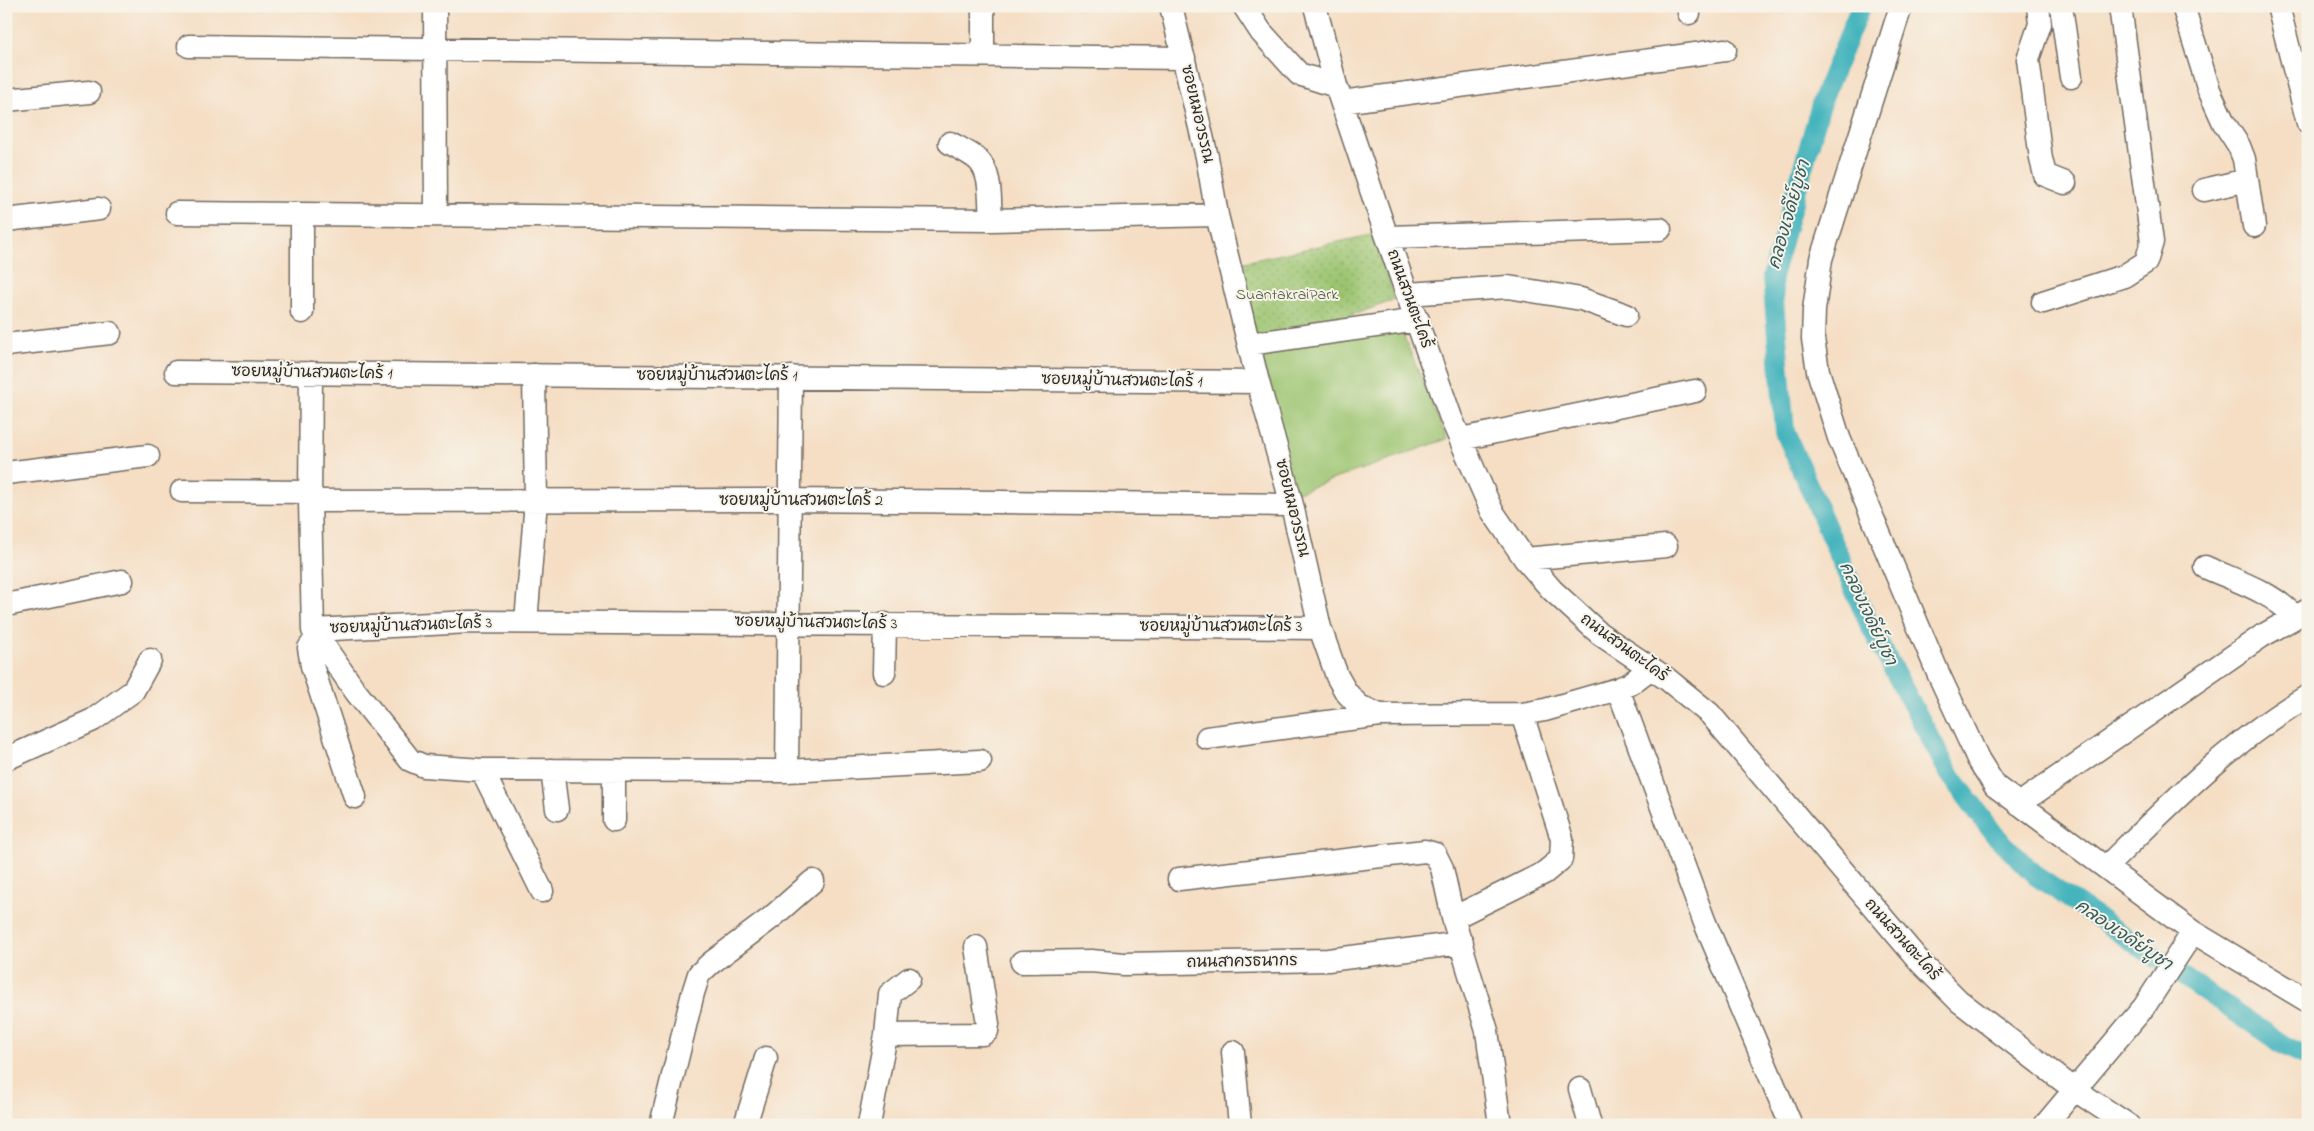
<svg xmlns="http://www.w3.org/2000/svg" width="2314" height="1131" font-family="'Indie Flower','Playpen Sans Thai',sans-serif">
  <style>
    .green { fill: url(#green-dots); stroke: #63784e }
    .pitch { fill: #9bc470; stroke: #63784e }
    .lines { fill: none; stroke-linecap: round; stroke-linejoin: round }
    .canal { stroke: #44b4bd; stroke-width: 20 }
    .minor-casing { stroke: #726a61; stroke-width: 25 }
    .minor { stroke: #fff; stroke-width: 22 }
    .labels { text-anchor: middle; dominant-baseline: central; stroke-width: 4; stroke-linejoin: round; paint-order: stroke }
    .street-label { font-size: 16px; fill: #2b2b2b; stroke: #f7f3e8 }
    .park-label { font-size: 16px; fill: #4d5940; stroke: #f7f3e8 }
    .water-label { font-size: 18px; font-style: italic; fill: #345b5e; stroke: #f7f3e8 }
  </style>
  <defs>
    <pattern id="green-dots" width="8" height="8" patternUnits="userSpaceOnUse" patternTransform="scale(1.25)"><rect width="8" height="8" fill="#9bc470"/><path d="M2 2h.1M6 6h.1" fill="none" stroke="#7f9f5c" stroke-width="1.8" stroke-linecap="round"/></pattern>
  </defs>
  <rect width="100%" height="100%" fill="#f7f3e8"/>
  <filter id="ink" filterUnits="userSpaceOnUse"><feTurbulence type="fractalNoise" baseFrequency=".02" numOctaves="2"/><feDisplacementMap in="SourceGraphic" scale="10" xChannelSelector="R" yChannelSelector="G"/><feConvolveMatrix kernelMatrix="1 2 1 2 8 2 1 2 1" color-interpolation-filters="sRGB"/></filter>
  <filter id="wash" filterUnits="userSpaceOnUse"><feTurbulence type="fractalNoise" baseFrequency=".0096" numOctaves="4" result="noise"/><feDisplacementMap in="SourceGraphic" scale="20" xChannelSelector="R" yChannelSelector="G"/><feGaussianBlur stdDeviation="1.12" result="paint"/><feColorMatrix in="noise" values="0 0 0 0 0 0 0 0 0 0 0 0 0 0 0 0 0 1.4 0 .05"/><feComposite in="paint" operator="in"/></filter>
  <g filter="url(#wash)">
    <rect width="100%" height="100%" fill="#f5dec4"/>
    <!-- green -->
    <path class="green" d="M1375,234L1395,300L1256,349L1235,264Z"/>
    <!-- pitch -->
    <path class="pitch" d="M1401,330L1447,439L1292,494L1256,349Z"/>
    <g class="lines">
      <!-- canal -->
      <path class="canal" d="M1861,6L1823,97L1772,277L1785,432L1870,626L1949,773L1994,834L2036,876L2285,1046L2308,1057"/>
    </g>
  </g>
  <g filter="url(#ink)">
    <g class="lines">
      <defs>
        <path id="minor" d="M435,6L436,215
          M983,6V55
          M1171,6L1207,157L1217,215L1258,382L1292,505L1320,628L1337,676L1346,692L1359,706L1380,715L1522,714L1545,710L1618,689L1630,684L1651,668
          M1244,6L1261,32L1299,74L1336,86
          M1315,6L1336,86L1387,237L1451,418L1492,511L1525,559L1552,590L1600,634L1667,679L1710,714L1921,963L1959,1001L2075,1090L2128,1125
          M1901,6L1821,259L1814,310L1813,339L1818,371L1839,438L1938,673L1978,759L1995,786L2193,932L2308,1001
          M2038,6L2040,24L2028,59L2041,159L2045,175L2065,183
          M2061,6L2071,77
          M2183,6L2209,90L2224,123L2239,146L2244,159L2254,226
          M2278,6L2308,123
          M1689,13V6
          M189,46L1184,58
          M6,100L89,92
          M1342,102L1725,50
          M950,143C959,148 970,153 977,159C993,173 989,202 991,220
          M2204,190L2247,180
          M177,213L991,220L1217,215
          M302,215V312
          M6,220L99,209
          M1387,237L1660,229
          M1408,294L1508,287L1581,299L1626,315
          M2043,302L2124,276L2146,262L2152,242L2120,6
          M1249,344L1418,320
          M6,345L110,333
          M176,372L1258,382
          M311,373L310,501L313,630L356,692L410,760L424,766L482,770L787,771L980,761
          M1461,439L1695,391
          M6,473L148,456
          M182,491L311,492
          M310,501L789,500L1292,505
          M1525,559L1666,546
          M2205,567C2236,581 2271,591 2295,617
          M6,605L122,581
          M526,622L536,501L534,375
          M313,630L470,622L1320,628
          M317,637L309,648L312,666L355,797
          M884,673L885,624
          M1618,689L1705,923L1791,1125
          M1207,738L1380,715
          M6,759L93,720L133,691L150,660
          M482,770L542,891
          M552,770L557,809
          M787,771L791,377
          M2019,804L2262,636L2308,610
          M614,820V771
          M2106,867C2169,805 2231,741 2308,696
          M1179,879L1425,851L1435,854L1442,868L1453,918L1487,1031L1500,1125
          M1453,918L1544,873L1561,859L1562,839L1522,714
          M1022,962L1091,961L1124,964L1328,960L1462,943
          M886,1035L890,994L909,979
          M1233,1052L1240,1125
          M1580,1089L1590,1125
          M661,1125L693,993L699,974L711,963L771,918L813,881
          M745,1125L766,1058
          M869,1125L886,1035L983,1034L987,1031L988,1024L976,947
          M2045,1125L2144,1007L2193,932"/>
      </defs>
      <!-- minor casing -->
      <use href="#minor" class="minor-casing"/>
      <!-- minor -->
      <use href="#minor" class="minor"/>
    </g>
  </g>
  <g class="labels">
    <!-- street labels -->
    <g class="street-label">
      <text transform="translate(1197 114) rotate(77)">ซอยหมอวรรณ</text>
      <text transform="translate(1409 299) rotate(70)">ถนนสวนตะไคร้</text>
      <text transform="translate(312 373) rotate(1)">ซอยหมู่บ้านสวนตะไคร้ 1</text>
      <text x="717" y="376">ซอยหมู่บ้านสวนตะไคร้ 1</text>
      <text transform="translate(1122 381) rotate(1)">ซอยหมู่บ้านสวนตะไคร้ 1</text>
      <text x="801" y="501">ซอยหมู่บ้านสวนตะไคร้ 2</text>
      <text transform="translate(1292 508) rotate(76)">ซอยหมอวรรณ</text>
      <text transform="translate(816 623) rotate(1)">ซอยหมู่บ้านสวนตะไคร้ 3</text>
      <text transform="translate(411 626) rotate(-2)">ซอยหมู่บ้านสวนตะไคร้ 3</text>
      <text x="1221" y="627">ซอยหมู่บ้านสวนตะไคร้ 3</text>
      <text transform="translate(1624 648) rotate(36)">ถนนสวนตะไคร้</text>
      <text transform="translate(1902 940) rotate(48)">ถนนสวนตะไคร้</text>
      <text transform="translate(1242 962) rotate(-1)">ถนนสาครธนากร</text>
    </g>
    <!-- park labels -->
    <g class="park-label">
      <text x="1287" y="295">SuantakraiPark</text>
    </g>
    <!-- water labels -->
    <g class="water-label">
      <text transform="translate(1790 215) rotate(-74)">คลองเจดีย์บูชา</text>
      <text transform="translate(1867 614) rotate(65)">คลองเจดีย์บูชา</text>
      <text transform="translate(2123 936) rotate(34)">คลองเจดีย์บูชา</text>
    </g>
  </g>
  <!-- margin -->
  <rect width="2314" height="1131" fill="none" stroke="#f7f3e8" stroke-width="25"/>
</svg>
